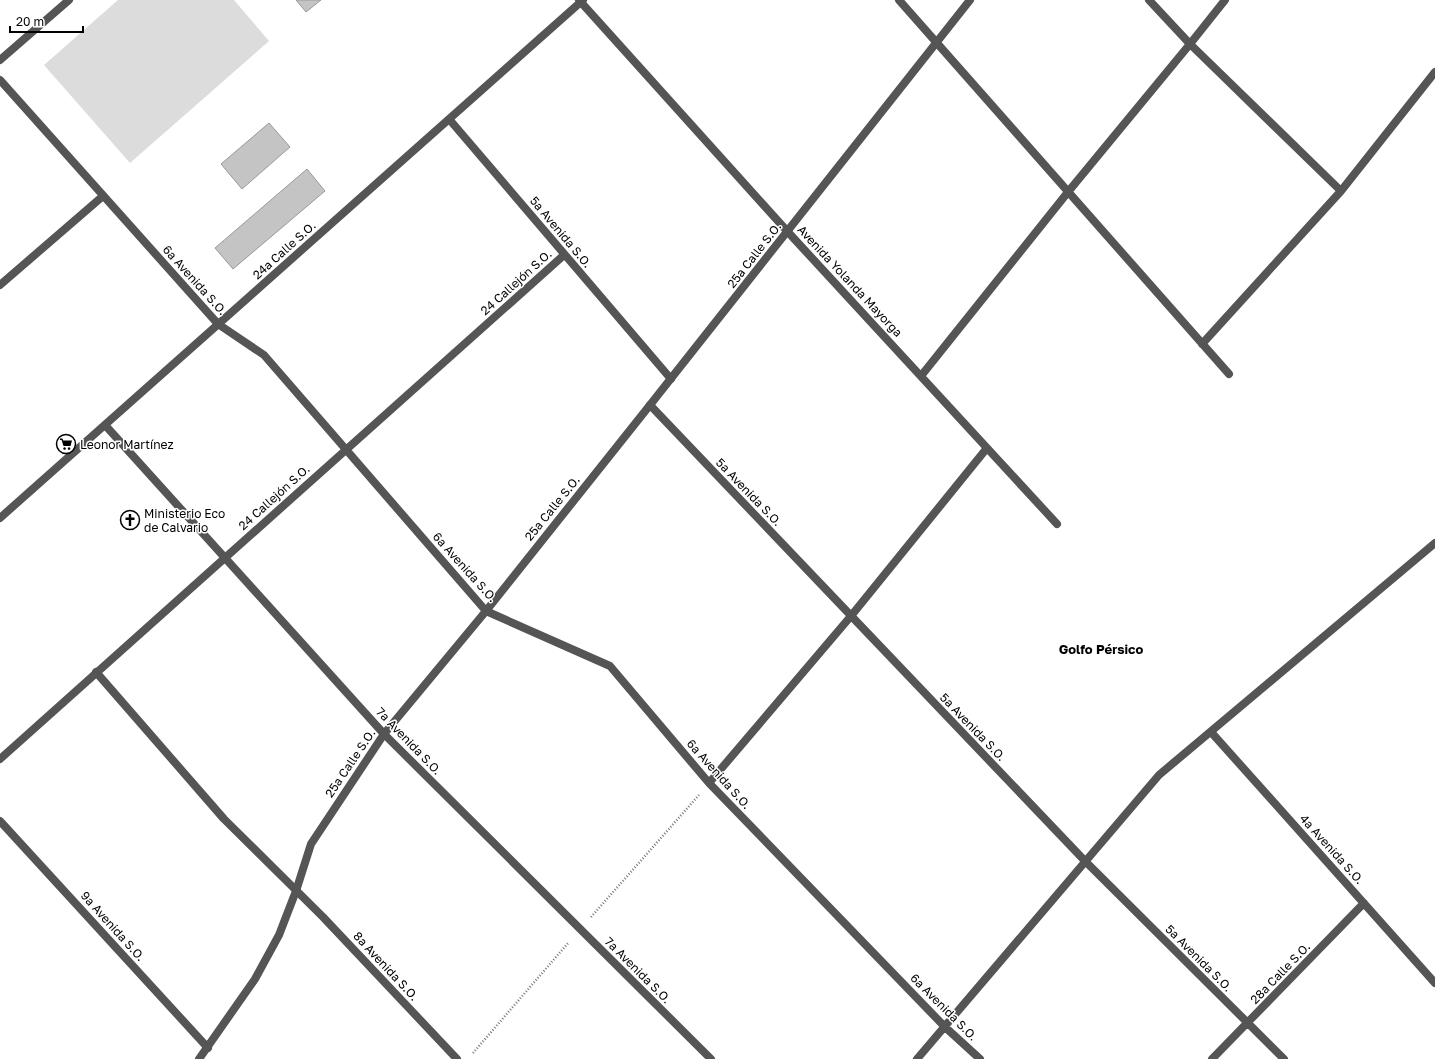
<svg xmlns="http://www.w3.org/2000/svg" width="1435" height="1059" font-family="'Golos Text',sans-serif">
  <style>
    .green { fill: #dcdcdc }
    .building { fill: #c4c4c4; stroke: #999 }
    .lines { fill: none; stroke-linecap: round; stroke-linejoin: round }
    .path { stroke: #777; stroke-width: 2.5; stroke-dasharray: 1 2; stroke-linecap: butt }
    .minor { stroke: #555; stroke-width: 8 }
    .tertiary { stroke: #555; stroke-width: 8 }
    .labels { text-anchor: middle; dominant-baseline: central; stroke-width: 3; stroke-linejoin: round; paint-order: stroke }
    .street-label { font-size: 12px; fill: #000; stroke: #fff }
    .poi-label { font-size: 12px; fill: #000; stroke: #fff; text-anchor: start }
    .neighbourhood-label { font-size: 13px; font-weight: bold; fill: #000; stroke: #fff }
  </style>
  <rect width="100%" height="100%" fill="#fff"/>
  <!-- green -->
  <path class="green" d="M118,0H234L269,41L130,163L44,65Z"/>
  <!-- building -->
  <path class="building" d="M296,0H321L306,12Z
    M269,123L290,147L242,189L221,164Z
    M307,169L325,191L233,269L215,248Z"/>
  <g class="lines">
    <!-- path -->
    <path class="path" d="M591,917L699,795
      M473,1053L569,942"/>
    <!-- minor -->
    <path class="minor" d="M579,0L787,231L1057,524
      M899,0L1229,374
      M1149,0L1190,44L1341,191
      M0,60L69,0
      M0,80L218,324L264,355L486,611L610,666L709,783L945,1027L980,1059
      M449,119L671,379
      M0,285L103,196
      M1202,344L1341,191L1435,72
      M921,376L1068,192L1190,44L1225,0
      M650,405L1085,861L1284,1059
      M105,425L384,734L711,1059
      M0,518L583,0
      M96,672L224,819L323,917L457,1059
      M1211,732L1435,983
      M0,759L564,255
      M709,783L851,616L987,448
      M0,821L208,1048
      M917,1059L1159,775L1435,543
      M1212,1059L1364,903"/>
    <!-- tertiary -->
    <path class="tertiary" d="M199,1059L255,979L279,935L296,891L311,844L384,734L486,611L650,405L970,0"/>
  </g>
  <!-- icons -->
  <defs>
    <symbol id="supermarket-ring" viewBox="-11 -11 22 22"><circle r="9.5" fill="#fff" stroke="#000" stroke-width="1.5"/><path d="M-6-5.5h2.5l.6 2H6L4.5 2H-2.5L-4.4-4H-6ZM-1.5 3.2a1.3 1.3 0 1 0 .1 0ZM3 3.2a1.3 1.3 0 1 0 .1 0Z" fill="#000"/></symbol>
    <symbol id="church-ring" viewBox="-11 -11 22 22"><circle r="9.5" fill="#fff" stroke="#000" stroke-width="1.5"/><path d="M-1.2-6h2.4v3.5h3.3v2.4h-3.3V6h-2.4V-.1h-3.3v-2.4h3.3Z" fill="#000"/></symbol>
  </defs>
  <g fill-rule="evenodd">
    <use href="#supermarket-ring" x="55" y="433" width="22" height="22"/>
    <use href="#church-ring" x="119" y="509" width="22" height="22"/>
  </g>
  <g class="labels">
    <!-- street labels -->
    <g class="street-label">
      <text transform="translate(561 232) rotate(50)">5a Avenida S.O.</text>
      <text transform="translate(284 250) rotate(-42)">24a Calle S.O.</text>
      <text transform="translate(754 255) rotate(-52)">25a Calle S.O.</text>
      <text transform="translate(195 280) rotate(48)">6a Avenida S.O.</text>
      <text transform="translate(850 281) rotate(47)">Avenida Yolanda Mayorga</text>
      <text transform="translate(516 282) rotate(-42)">24 Callejón S.O.</text>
      <text transform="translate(749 492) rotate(46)">5a Avenida S.O.</text>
      <text transform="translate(274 497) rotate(-42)">24 Callejón S.O.</text>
      <text transform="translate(552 508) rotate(-51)">25a Calle S.O.</text>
      <text transform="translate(465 567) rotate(48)">6a Avenida S.O.</text>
      <text transform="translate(973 727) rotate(46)">5a Avenida S.O.</text>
      <text transform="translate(409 741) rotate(46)">7a Avenida S.O.</text>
      <text transform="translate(350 763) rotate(-56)">25a Calle S.O.</text>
      <text transform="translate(719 774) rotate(48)">6a Avenida S.O.</text>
      <text transform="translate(1332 849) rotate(48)">4a Avenida S.O.</text>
      <text transform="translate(113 926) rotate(48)">9a Avenida S.O.</text>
      <text transform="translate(1199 958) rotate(45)">5a Avenida S.O.</text>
      <text transform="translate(386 966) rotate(47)">8a Avenida S.O.</text>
      <text transform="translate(638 970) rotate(45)">7a Avenida S.O.</text>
      <text transform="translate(1280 973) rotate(-46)">28a Calle S.O.</text>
      <text transform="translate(944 1007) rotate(45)">6a Avenida S.O.</text>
    </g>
    <!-- poi labels -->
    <g class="poi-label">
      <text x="80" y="444">Leonor Martínez</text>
      <text x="144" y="513">Ministerio Eco<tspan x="144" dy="14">de Calvario</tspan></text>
    </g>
    <!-- neighbourhood labels -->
    <g class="neighbourhood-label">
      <text x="1101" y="649">Golfo Pérsico</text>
    </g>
  </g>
  <!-- scale -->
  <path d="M10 26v6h73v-6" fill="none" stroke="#000000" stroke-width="2"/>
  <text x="16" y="26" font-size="12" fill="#000000" stroke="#ffffff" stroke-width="3" paint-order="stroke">20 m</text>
</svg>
